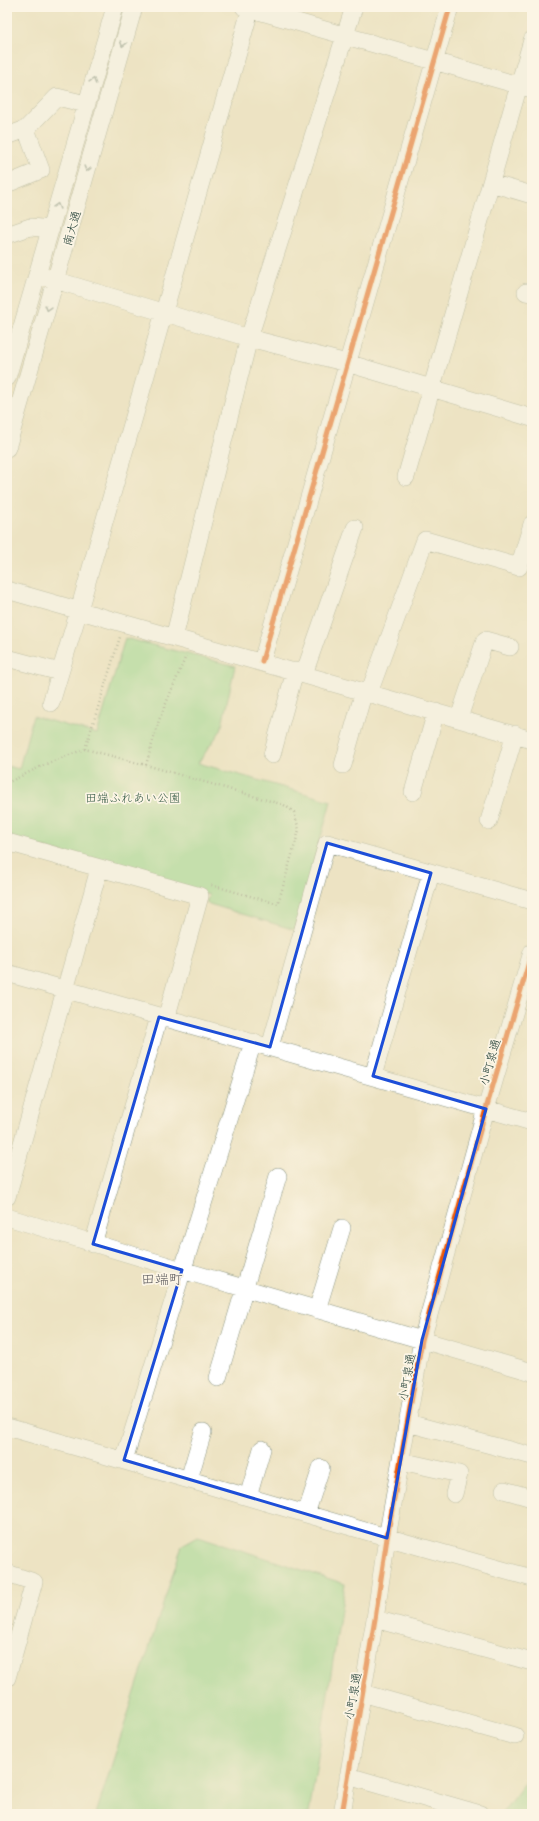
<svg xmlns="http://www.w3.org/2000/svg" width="539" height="1821" font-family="'Playpen Sans','Klee One',sans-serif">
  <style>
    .green { fill: #96d991; stroke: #5a8b62 }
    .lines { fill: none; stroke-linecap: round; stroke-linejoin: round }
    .minor-casing { stroke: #86907c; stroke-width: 18 }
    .path { stroke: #86907c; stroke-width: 2.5; stroke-dasharray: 1 3; stroke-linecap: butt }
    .minor { stroke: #fff; stroke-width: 17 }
    .cycleway-casing { stroke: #fcf5e5; stroke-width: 8 }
    .cycleway { stroke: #e8590c; stroke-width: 5 }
    .oneway { stroke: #8f9e9a }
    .marked { fill: none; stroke: #1d4ed8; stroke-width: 3; stroke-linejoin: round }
    .labels { text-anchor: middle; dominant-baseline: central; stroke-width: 3.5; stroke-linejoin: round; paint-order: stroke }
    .street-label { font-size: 12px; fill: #1f3d34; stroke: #fcf5e5 }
    .park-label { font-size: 12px; fill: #375c47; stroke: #fcf5e5 }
    .quarter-label { font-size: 14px; fill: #656365; stroke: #fcf5e5 }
  </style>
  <rect width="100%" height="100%" fill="#fcf5e5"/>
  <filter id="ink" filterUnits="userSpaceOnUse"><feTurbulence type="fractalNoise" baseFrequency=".025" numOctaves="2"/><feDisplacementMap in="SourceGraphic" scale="8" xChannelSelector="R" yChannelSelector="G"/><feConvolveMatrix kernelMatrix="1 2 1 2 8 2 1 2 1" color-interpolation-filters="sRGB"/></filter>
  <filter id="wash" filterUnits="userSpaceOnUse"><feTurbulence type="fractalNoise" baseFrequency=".012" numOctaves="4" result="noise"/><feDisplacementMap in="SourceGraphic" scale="16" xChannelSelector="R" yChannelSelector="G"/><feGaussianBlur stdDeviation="0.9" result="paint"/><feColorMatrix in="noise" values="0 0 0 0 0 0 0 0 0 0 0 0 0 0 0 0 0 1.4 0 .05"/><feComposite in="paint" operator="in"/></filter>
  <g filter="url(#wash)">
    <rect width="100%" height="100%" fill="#ede3c3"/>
    <!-- green -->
    <path class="green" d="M125,638L235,666L221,730L198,763L331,801L295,930L206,903L209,895L7,837V766L19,769L33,716L97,734Z
      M198,1536L345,1584L309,1814H96L182,1545Z
      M532,1774V1814H501Z"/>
  </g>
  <g filter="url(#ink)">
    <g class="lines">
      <defs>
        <path id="minor" d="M244,7L532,89
          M26,129L57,97L86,104
          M7,136L26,129L41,170L7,184
          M491,183L532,195
          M7,235L30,227L51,229
          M38,275L249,338L347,363L532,418
          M526,292L532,293
          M7,378L115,7
          M7,448L134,7
          M406,477L532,40
          M7,590L532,740
          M174,638L249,338L354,7
          M7,658L60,672
          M262,661L450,7
          M304,674L355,528
          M369,693L425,540L519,567L532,524
          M51,703L79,610L251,7
          M459,718L485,640L510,647
          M272,755L295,671
          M343,765L364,691
          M413,792L436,712
          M489,821L515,734
          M7,842L200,896L166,1019
          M7,973L532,1122
          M270,1047L327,843L532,901
          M373,1076L431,873
          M7,1197L99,869
          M7,1217L182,1270L532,1372
          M93,1244L159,1017
          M317,1310L342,1228
          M218,1378L278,1176
          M408,1423L532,1456
          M7,1427C182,1477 356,1530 532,1578
          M124,1460L253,1042
          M401,1461L459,1474L454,1494
          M189,1479L203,1432
          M504,1490L532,1498
          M248,1497L262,1449
          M306,1514L321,1468
          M7,1573L34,1582L7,1678
          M375,1619L532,1662
          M362,1693L515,1736
          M348,1776L480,1814
          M342,1814L375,1619L387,1538L422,1340L486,1109L532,952"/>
      </defs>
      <!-- minor casing -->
      <use href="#minor" class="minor-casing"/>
      <!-- path -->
      <path class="path" d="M85,749L120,637
        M146,765L159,720L186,656
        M7,783L48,763L85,749L146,765L284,805L294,812L299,830L278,904L211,885"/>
      <!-- minor -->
      <use href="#minor" class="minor"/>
      <defs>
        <path id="cycleway" d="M262,661L450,7
          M342,1814L375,1619L387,1538L422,1340L486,1109L532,952"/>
      </defs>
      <!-- cycleway casing -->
      <use href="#cycleway" class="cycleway-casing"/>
      <!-- cycleway -->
      <use href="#cycleway" class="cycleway"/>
    </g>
    <!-- one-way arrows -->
    <defs><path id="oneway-chevron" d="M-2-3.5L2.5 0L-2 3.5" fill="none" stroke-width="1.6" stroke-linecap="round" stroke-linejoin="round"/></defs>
    <g class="oneway">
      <use href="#oneway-chevron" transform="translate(123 44) rotate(107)"/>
      <use href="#oneway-chevron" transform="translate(93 81) rotate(-73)"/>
      <use href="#oneway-chevron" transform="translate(87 169) rotate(106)"/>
      <use href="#oneway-chevron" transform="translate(57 206) rotate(-74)"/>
      <use href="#oneway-chevron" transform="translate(48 308) rotate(106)"/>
    </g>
  </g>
  <!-- marked area -->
  <path d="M0 0H539V1821H0ZM327,843L431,873L373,1076L486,1109L422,1340L387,1538L124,1460L182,1270L93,1244L159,1017L270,1047Z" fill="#ede3c3" fill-opacity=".55" fill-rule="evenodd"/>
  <path class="marked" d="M327,843L431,873L373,1076L486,1109L422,1340L387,1538L124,1460L182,1270L93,1244L159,1017L270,1047Z"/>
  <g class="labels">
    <!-- street labels -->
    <g class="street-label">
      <text transform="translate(71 228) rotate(-74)">南大通</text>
      <text transform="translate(489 1062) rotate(-74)">小町泉通</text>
      <text transform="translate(406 1377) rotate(-80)">小町泉通</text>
      <text transform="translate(352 1696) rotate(-80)">小町泉通</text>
    </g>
    <!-- park labels -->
    <g class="park-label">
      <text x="133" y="797">田端ふれあい公園</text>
    </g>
    <!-- quarter labels -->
    <g class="quarter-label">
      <text x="162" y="1278">田端町</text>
    </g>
  </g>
  <!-- margin -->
  <rect width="539" height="1821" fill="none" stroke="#fcf5e5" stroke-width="24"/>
</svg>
